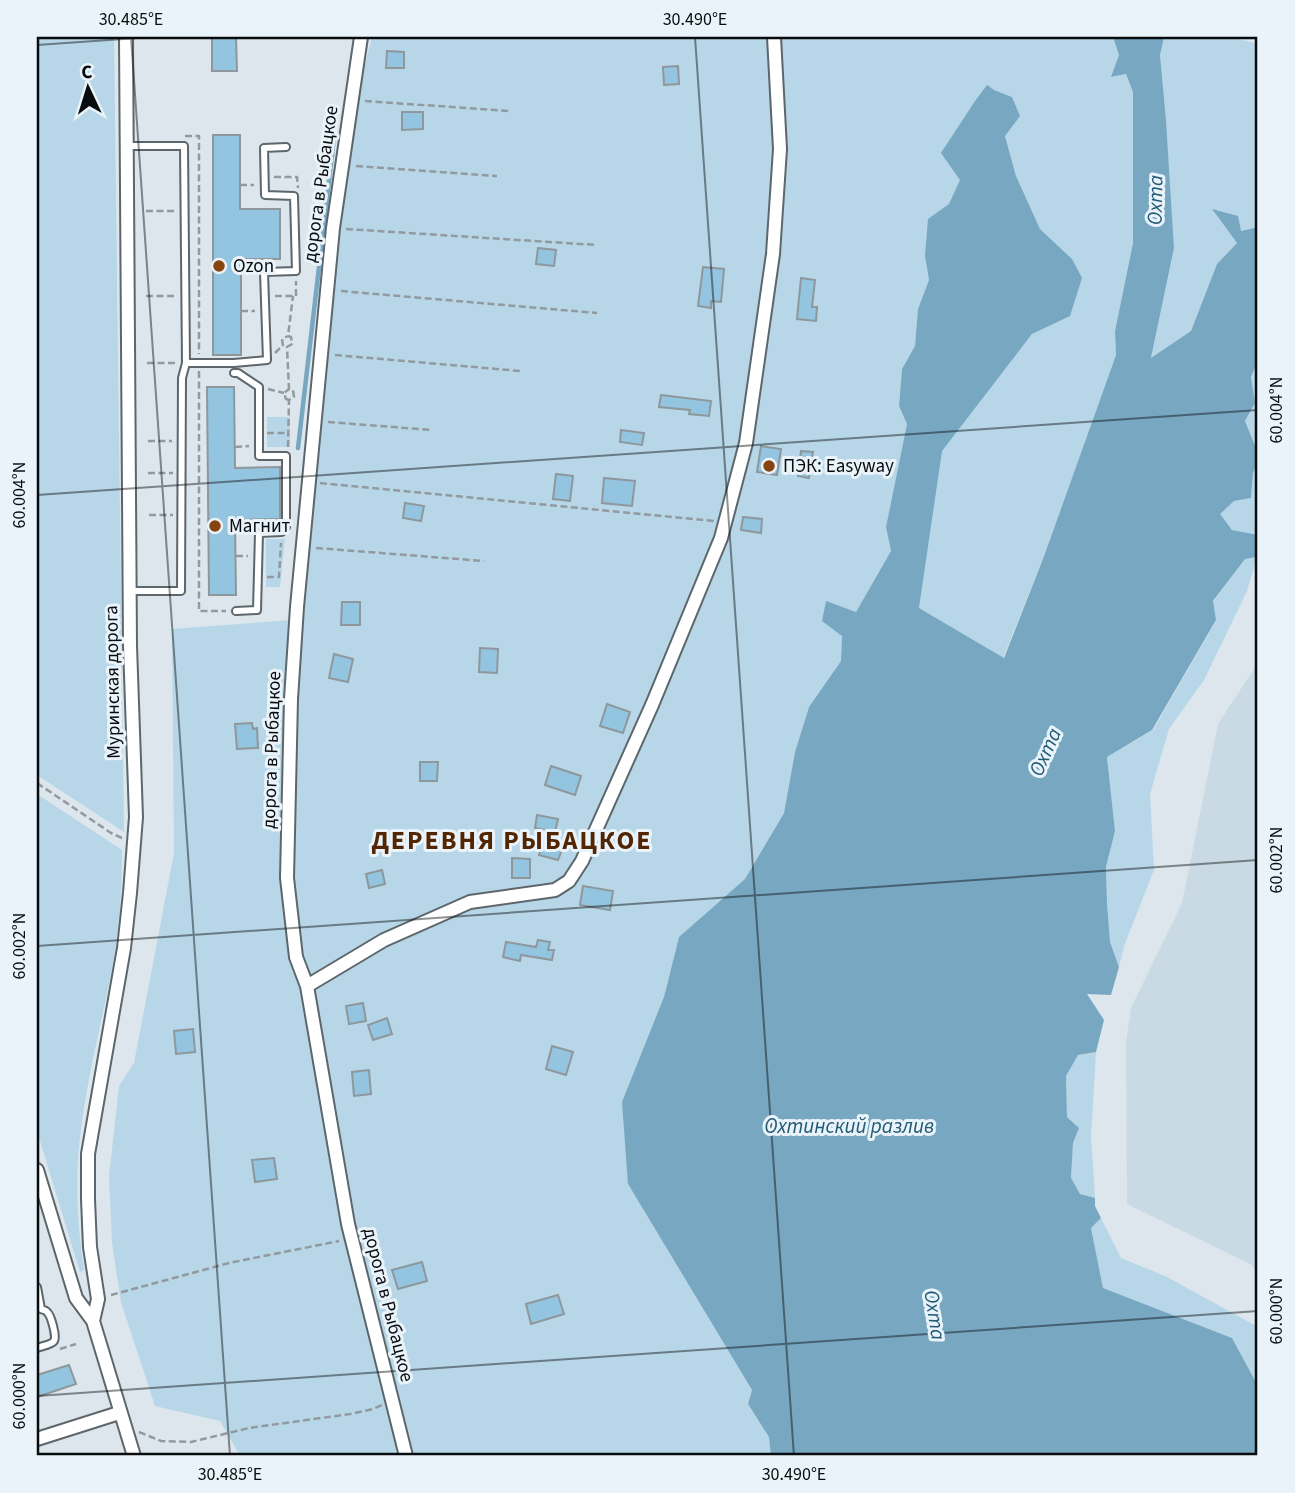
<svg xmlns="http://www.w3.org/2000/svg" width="1295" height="1493" font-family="'Source Sans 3',sans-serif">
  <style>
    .built { fill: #c9dae4 }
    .green { fill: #b7d7e8 }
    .water { fill: #77a7c1 }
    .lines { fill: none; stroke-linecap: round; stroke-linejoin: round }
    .stream { stroke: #77a7c1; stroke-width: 4.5 }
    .building { fill: #94c5e0; stroke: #8e979c; stroke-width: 2 }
    .lane-casing { stroke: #5d666b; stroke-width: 10 }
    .street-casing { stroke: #5d666b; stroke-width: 16 }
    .path { stroke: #939a9f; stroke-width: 2.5; stroke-dasharray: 7 3.5; stroke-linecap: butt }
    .lane { stroke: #fff; stroke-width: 6 }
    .street { stroke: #fff; stroke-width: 12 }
    .ticks { fill: none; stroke: #090c0e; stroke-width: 2; stroke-opacity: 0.45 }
    .poi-dot { fill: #864411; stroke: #e9f3f9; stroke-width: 2.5 }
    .labels { text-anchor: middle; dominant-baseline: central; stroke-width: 6; stroke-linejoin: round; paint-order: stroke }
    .street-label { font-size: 19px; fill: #090c0e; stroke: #e9f3f9 }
    .poi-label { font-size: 19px; fill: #090c0e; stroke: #e9f3f9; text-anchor: start }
    .water-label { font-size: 21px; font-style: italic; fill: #215b77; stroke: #e9f3f9 }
    .district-label { font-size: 26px; font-weight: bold; letter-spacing: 2px; fill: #532603; stroke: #e9f3f9 }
    .neatline { fill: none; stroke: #090c0e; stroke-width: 2.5 }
    .ticks-label { font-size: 18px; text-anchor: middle; fill: #090c0e }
  </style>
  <rect width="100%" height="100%" fill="#dce6ec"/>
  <!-- built -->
  <path class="built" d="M1258,663V1274L1250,1264L1127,1204L1126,1043L1131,1008L1182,903L1218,724Z"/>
  <!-- green -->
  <path class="green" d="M37,37H114L124,832L37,775Z
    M372,37H1113L1119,55L1112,77L1126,74L1133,92V243L1115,331L1116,355L1043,559L1003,658L919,608L941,451L1032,334L1070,315L1072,259L1040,229L1016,176L1005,136L1012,97L994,90L961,180L925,256L929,280L918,309L915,346L902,369L899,406L907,424L886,527L891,551L856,612L825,602L842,636L841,661L809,707L795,752L784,813L745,879L679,937L664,997L628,1184L752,1390L748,1404L769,1437L771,1456H240L220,1421L155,1406L121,1302L112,1243L109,1177L119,1086L134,1063L174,853L172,629L304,619L314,478L340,219L358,93Z
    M1164,37H1231L1258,44V227L1240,231L1213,211L1237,243L1217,264L1191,331L1151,359L1174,248L1166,120L1160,55Z
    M1258,360V453L1245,421L1255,403L1251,377Z
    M267,417H290V447H267Z
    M1258,461V535L1232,530L1219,514L1234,501L1251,498L1253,473Z
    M266,539H285L280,587H266Z
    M1257,557L1247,591L1204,680L1169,729L1150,794L1154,870L1124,946L1119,967L1110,942L1107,903L1106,867L1115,831L1107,757L1153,730L1216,621L1213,602L1245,559Z
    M37,794L122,850C122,886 120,921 114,957C103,1020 85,1082 79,1147C75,1188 78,1229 84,1270L80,1272L37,1131Z
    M1096,1052L1091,1136L1095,1198L1080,1194L1071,1179L1073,1143L1079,1128L1067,1117L1066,1076L1078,1055Z
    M1101,1218L1121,1258L1165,1276L1258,1327V1386L1232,1338L1103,1288L1091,1228Z"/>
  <!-- water -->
  <path class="water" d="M1113,37H1164L1160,55L1166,120L1174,248L1151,358L1191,331L1217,264L1237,243L1212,209L1238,216L1241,231L1258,227V360L1251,377L1255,403L1245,421L1258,453V461L1253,473L1251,498L1234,501L1220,514L1232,530L1258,535L1257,557L1245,559L1213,601L1216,620L1152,730L1107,757L1115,831L1106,867L1107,903L1110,942L1119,967L1111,995L1087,994L1104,1020L1096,1052L1078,1055L1066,1076L1067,1117L1079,1128L1073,1143L1071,1178L1080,1194L1095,1198V1206L1101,1218L1091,1228L1103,1288L1232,1338L1258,1386V1456H771L769,1437L748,1404L752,1390L628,1184L622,1102L664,997L679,937L745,879L784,813L795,752L809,707L841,661L842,636L822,621L826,601L856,612L891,551L886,527L907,424L899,406L902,369L915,346L918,309L929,280L925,256L928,219L949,204L960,180L941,153L975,101L987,85L994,90L1012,97L1020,116L1005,136L1016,176L1040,229L1072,259L1082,278L1070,316L1032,334L942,451L919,608L1004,658L1043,559L1116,355L1115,331L1133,243V92L1126,74L1111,77L1119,55Z"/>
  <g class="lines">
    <!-- stream -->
    <path class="stream" d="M298,448L334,138"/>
  </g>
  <!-- building -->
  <path class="building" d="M212,37H236L237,71H212Z
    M387,51L404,52V68H386Z
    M678,66L679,84L664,85L663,67Z
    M402,112H423V129L402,130Z
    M213,135H240V209H280V259H241V355H213Z
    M538,248L556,250L554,266L536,264Z
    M703,267L724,269L721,302L711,301V308L698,306Z
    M801,278L815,280L812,307H817L816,321L797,319Z
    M207,387H234L235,468L280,467V519L235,520L236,595H209Z
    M661,395L711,401L709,416L689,414L690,410L659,407Z
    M621,430L644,433L642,445L620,442Z
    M761,446L781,449L777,475L757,472Z
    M801,451L813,452L809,478L798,476Z
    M556,474L573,476L570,501L553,499Z
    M604,478L635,481L632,506L602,503Z
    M405,503L424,506L421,521L403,518Z
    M743,517L762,519L761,533L741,530Z
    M342,602H360V625H341Z
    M480,648L498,649L497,673L479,672Z
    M334,654L353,659L348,682L329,678Z
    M607,704L630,712L623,733L600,726Z
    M252,723L253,729L257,728L258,748L237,749L235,724Z
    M420,762H438L437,781H420Z
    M551,766L581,776L575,795L545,785Z
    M537,815L558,819L555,832L535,828Z
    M544,841L563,847L558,860L539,855Z
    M512,858L530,859V878H512Z
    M382,870L385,884L369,888L366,874Z
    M583,886L613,891L610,910L580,905Z
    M538,940L550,942L548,950H554L552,960L521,955L520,961L503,957L506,942L536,947Z
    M363,1003L366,1021L349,1024L346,1006Z
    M387,1018L392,1034L373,1040L368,1025Z
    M193,1029L195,1052L176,1054L174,1031Z
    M552,1046L573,1052L566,1075L546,1069Z
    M369,1070L371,1094L354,1096L352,1072Z
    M274,1158L277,1179L255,1182L252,1160Z
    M422,1262L427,1281L398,1289L392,1270Z
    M558,1295L564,1314L531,1324L526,1304Z
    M69,1365L76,1384L37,1397V1375Z"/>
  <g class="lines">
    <defs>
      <path id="lane" d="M127,146H184L186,363L182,378L181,591H130
        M186,363H234L267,360L264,272L296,271L294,196L265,195L264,148L286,147
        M234,373H238L259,387V456H286V527L282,532L259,533L257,610L236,611
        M37,1287L41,1309C43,1310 46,1310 47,1312C51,1315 57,1337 54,1341C51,1345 41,1346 37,1348"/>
      <path id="street" d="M361,37L333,228L297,607L291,699L287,878L296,957L307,986L348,1224L406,1456
        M307,986L384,940L470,902L555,890L569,881L582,861L652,705L721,538L746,443L773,254L780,149L774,37
        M37,1170L76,1298L93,1321L134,1456
        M93,1321L98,1299L90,1247L88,1199V1154L124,948L130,893L136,817L130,646L126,37
        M37,1439L119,1413"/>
    </defs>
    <!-- lane casing -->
    <use href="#lane" class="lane-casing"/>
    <!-- street casing -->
    <use href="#street" class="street-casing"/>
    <!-- path -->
    <path class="path" d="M365,101L509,111
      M185,136H199V354
      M356,166L497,176
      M274,177H297L298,188
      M240,185H254
      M146,211H174
      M346,229L597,245
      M241,272H254
      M341,291L597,313
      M146,296H175
      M275,296H296V281
      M241,311H255
      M283,346L282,339L288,336
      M275,353L283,345
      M335,355L520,371
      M147,363H175
      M199,371V611H226
      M268,389L284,393
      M289,400L286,399L284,393L289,389
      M328,422L432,430
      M267,433H288
      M148,441H172
      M235,447L249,446
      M288,447L289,400L294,397L293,390L289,389L287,347L292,344L291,337L288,336L293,296
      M148,473H173
      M320,483L714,521
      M149,515H173
      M316,548L484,561
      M236,556H248
      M267,577H279L281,543
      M37,783L111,833L122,838
      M111,1295L229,1263L339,1241
      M60,1349L76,1344
      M139,1432L161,1441L191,1442L249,1428L350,1414L373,1409L382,1405"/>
    <!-- lane -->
    <use href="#lane" class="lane"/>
    <!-- street -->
    <use href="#street" class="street"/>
  </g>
  <!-- ticks -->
  <path class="ticks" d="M131,37L230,1456M695,37L794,1456M37,45L152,37M37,495L1258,410M37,946L1258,860M37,1396L1258,1311"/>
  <!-- markers -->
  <g class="poi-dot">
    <circle cx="219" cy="266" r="7"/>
    <circle cx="769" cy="466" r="7"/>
    <circle cx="215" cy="526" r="7"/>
  </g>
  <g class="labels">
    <!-- street labels -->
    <g class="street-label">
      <text transform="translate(321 184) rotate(-82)">дорога в Рыбацкое</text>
      <text transform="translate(113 682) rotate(-91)">Муринская дорога</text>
      <text transform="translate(272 750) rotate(-88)">дорога в Рыбацкое</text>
      <text transform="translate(388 1305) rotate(76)">дорога в Рыбацкое</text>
    </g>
    <!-- poi labels -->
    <g class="poi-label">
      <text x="233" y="266">Ozon</text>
      <text x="783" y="466">ПЭК: Easyway</text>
      <text x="229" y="526">Магнит</text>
    </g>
    <!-- water labels -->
    <g class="water-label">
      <text transform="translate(1155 200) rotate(-89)">Охта</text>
      <text transform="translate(1045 752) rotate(-66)">Охта</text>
      <text x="849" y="1126">Охтинский разлив</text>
      <text transform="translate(935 1315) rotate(81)">Охта</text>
    </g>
    <!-- district labels -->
    <g class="district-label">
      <text x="512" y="840">ДЕРЕВНЯ РЫБАЦКОЕ</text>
    </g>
  </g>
  <!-- border -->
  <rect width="1295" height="1493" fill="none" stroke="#e9f3f9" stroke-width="77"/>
  <!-- north arrow -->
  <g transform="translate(88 88) rotate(356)" stroke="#e9f3f9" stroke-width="5" paint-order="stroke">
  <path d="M0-5L12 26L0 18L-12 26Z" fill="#090c0e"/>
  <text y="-10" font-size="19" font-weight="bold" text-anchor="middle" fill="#090c0e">С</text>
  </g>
  <rect x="38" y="38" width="1218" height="1416" class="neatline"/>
  <g class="ticks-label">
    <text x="131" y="25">30.485°E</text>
    <text x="695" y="25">30.490°E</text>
    <text transform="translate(1276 410) rotate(-90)" y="6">60.004°N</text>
    <text transform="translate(19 495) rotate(-90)" y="6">60.004°N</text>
    <text transform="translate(1276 860) rotate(-90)" y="6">60.002°N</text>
    <text transform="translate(19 946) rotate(-90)" y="6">60.002°N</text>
    <text transform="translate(1276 1311) rotate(-90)" y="6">60.000°N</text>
    <text transform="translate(19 1396) rotate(-90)" y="6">60.000°N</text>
    <text x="230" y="1480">30.485°E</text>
    <text x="794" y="1480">30.490°E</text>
  </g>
</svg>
